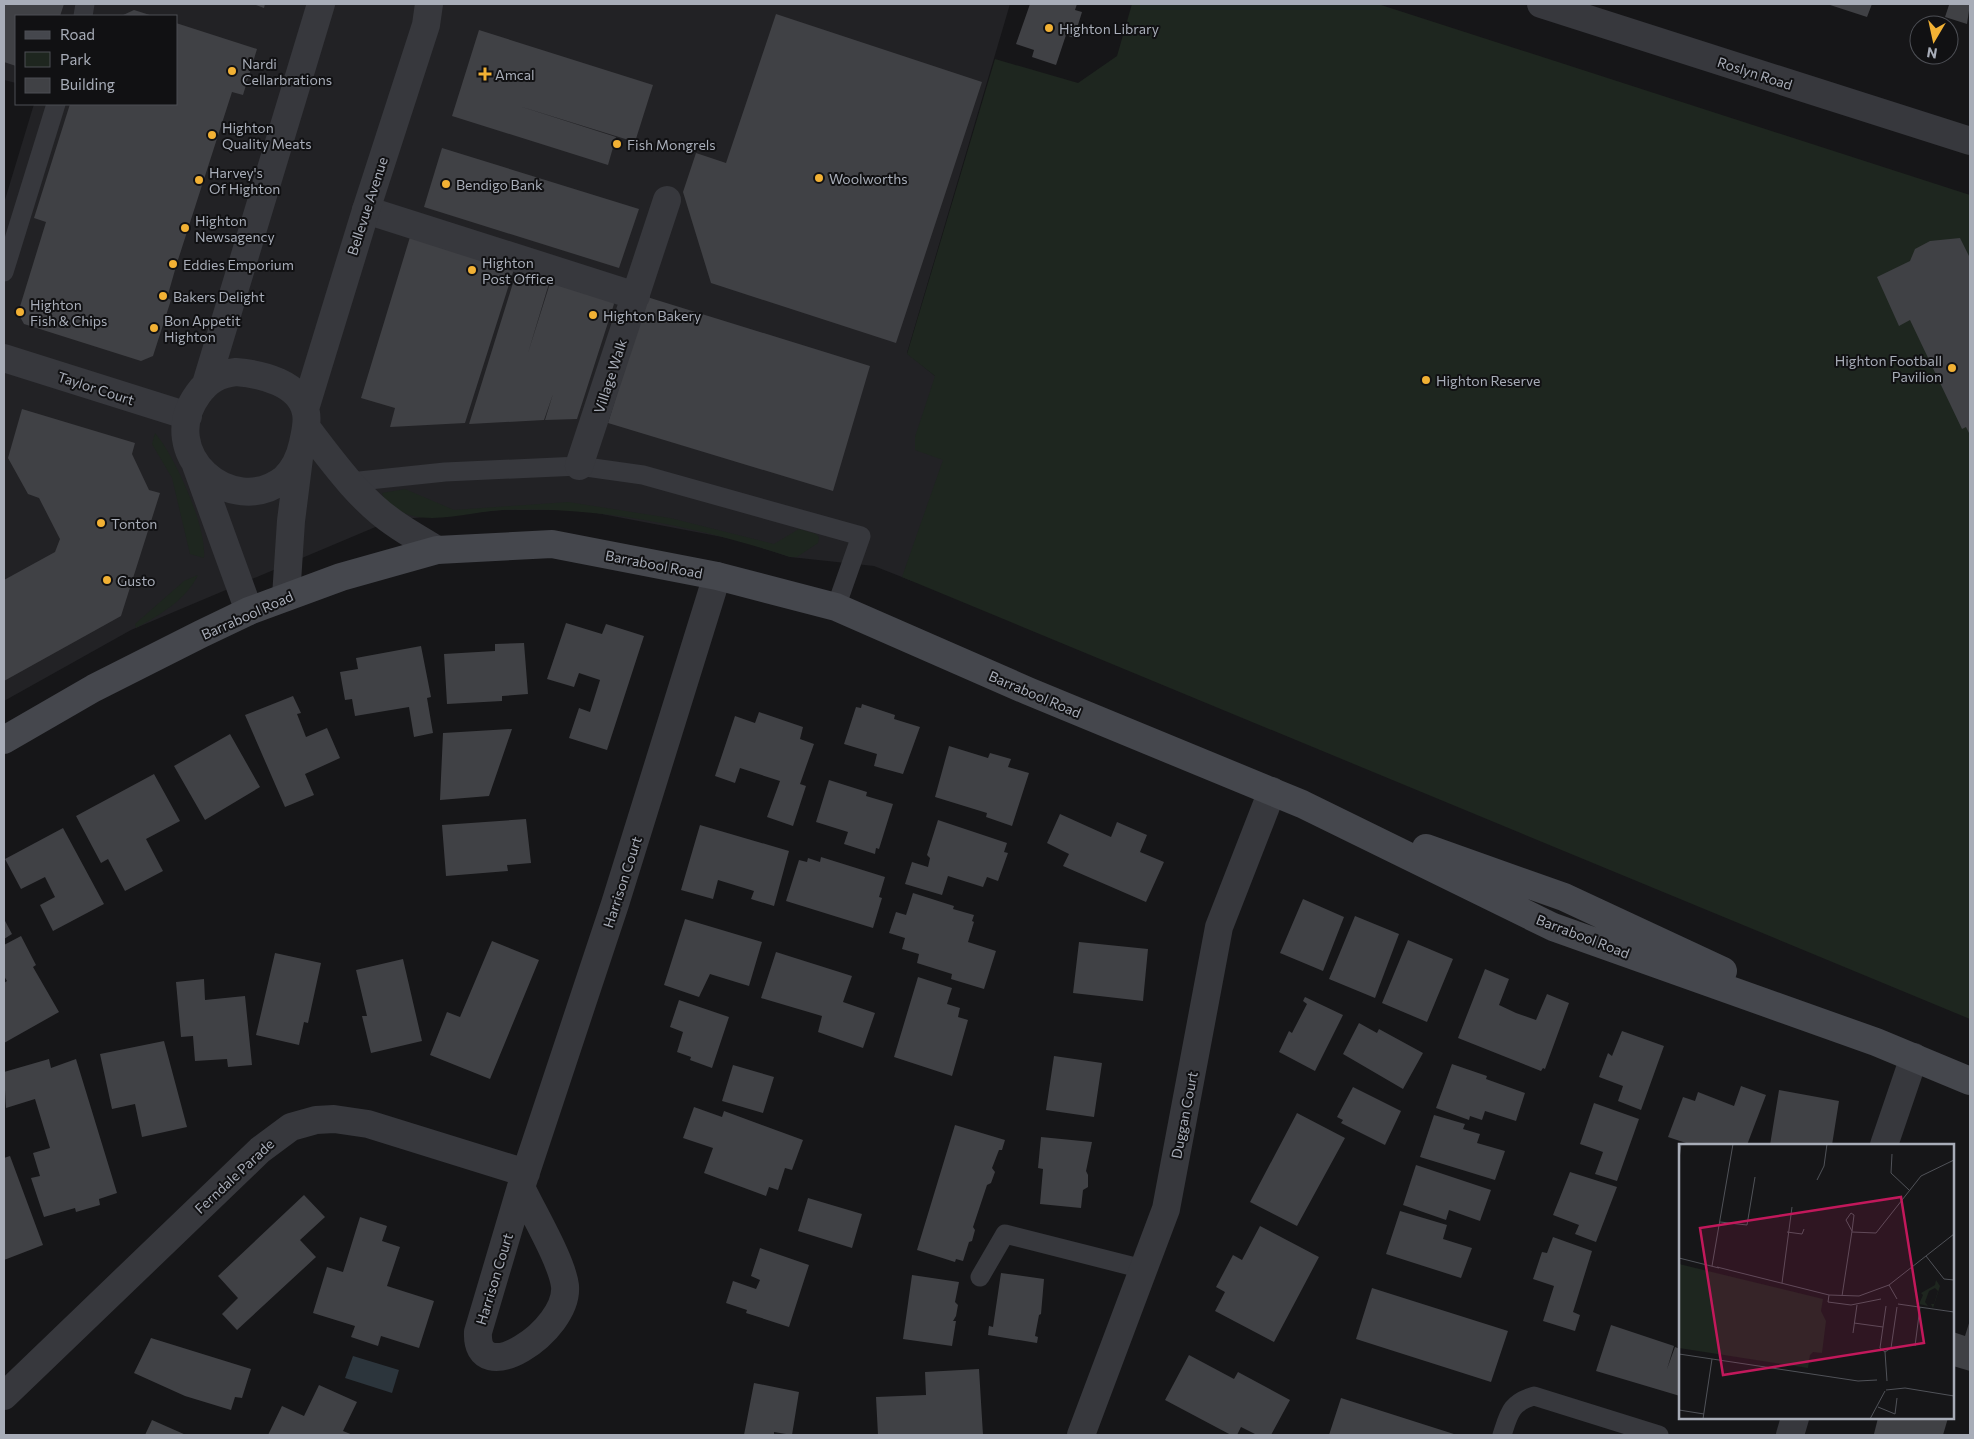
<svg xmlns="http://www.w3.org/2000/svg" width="1974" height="1439" font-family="Commissioner,sans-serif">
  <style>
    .built { fill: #222225 }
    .green { fill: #1e261f }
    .water { fill: #2c353c }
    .building { fill: #404145 }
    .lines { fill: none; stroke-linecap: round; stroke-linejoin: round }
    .service { stroke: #37383d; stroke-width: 19 }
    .pedestrian { stroke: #37383d; stroke-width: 28 }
    .minor { stroke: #37383d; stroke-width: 28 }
    .tertiary { stroke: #37383d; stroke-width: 28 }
    .secondary { stroke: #45474d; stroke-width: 28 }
    .poi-dot { fill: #f2b134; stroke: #111113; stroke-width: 2 }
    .labels { text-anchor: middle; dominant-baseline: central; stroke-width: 4; stroke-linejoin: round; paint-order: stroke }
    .poi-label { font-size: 14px; fill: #a8adb8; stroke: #111113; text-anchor: start }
    .street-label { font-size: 14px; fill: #a8adb8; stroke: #111113 }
    .inset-road { fill: none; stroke: #505258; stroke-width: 1 }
    .view { fill: #c2185b; fill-opacity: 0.15; stroke: #c2185b; stroke-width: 2.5 }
    .inset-edge { fill: none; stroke: #a8adb8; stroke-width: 2.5 }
  </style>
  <rect width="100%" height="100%" fill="#161618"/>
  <!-- built -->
  <path class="built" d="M4,4H1010L907,353L935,376L953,456L912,581L874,566L790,557L738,540L581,510H502L392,520L131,630L4,701V203L34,104H176V16H16V83L4,80Z"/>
  <!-- green -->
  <path class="green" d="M1132,4H1378L1970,195V1019L902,577L943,460L915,450V437L935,376L907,354L995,59L1078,83L1117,56Z
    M155,433C175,456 207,527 204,558L190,554L172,478L152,444Z
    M405,489L454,510L568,502L670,518L774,544L799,529L816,534L819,537L818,543L797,557H790C698,527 601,506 504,510C470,511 422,529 394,507C389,503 384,500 382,493Z
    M198,575C186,600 160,615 136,628L135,624L184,581Z"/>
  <!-- water -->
  <path class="water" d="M353,1356L399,1370L392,1393L345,1378Z"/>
  <!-- building -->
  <path class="building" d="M4,4H64L60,16H16V66L4,62Z
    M253,4H265L264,8Z
    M1030,4H1077L1075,10L1082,12L1074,38L1066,35L1056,65L1032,57L1034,50L1016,44Z
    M1827,4H1872L1867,17Z
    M1946,4H1970L1967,24L1945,17L1949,5Z
    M134,10L153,16H121Z
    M776,14L982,82L896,343L711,283L683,192L696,153L726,163Z
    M176,23L257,49L243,95L232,92L177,263L167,298L171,300L153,356L141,361L24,324L18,313L46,222L34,218L70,104H176Z
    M479,30L653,85L635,142L519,106L616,137L608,165L452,116Z
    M442,148L639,209L619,268L424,207Z
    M410,237L514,269L465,423L390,427L395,408L361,398Z
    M1960,238L1970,258V435L1966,427L1962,429L1910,320L1899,326L1877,277L1910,261L1915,249L1930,241Z
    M517,270L550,280L528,353L551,280L613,301L614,304L577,419L545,420L553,394L544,420L469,424Z
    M647,297L870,366L833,491L608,423Z
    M22,409L135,443L132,454L149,490L160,493L121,616L4,681V580L55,552L60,539L39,498L28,494L8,458Z
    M566,623L602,634L606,624L644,636L607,750L569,738L579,708L590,712L600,680L579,673L574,687L547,679Z
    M524,643L528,694L502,696V701L447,704L444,654L495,651V644Z
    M421,646L431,697L427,698L433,733L414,737L409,707L355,716L352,699L345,700L340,672L358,669L356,658Z
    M293,696L301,713L297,714L306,737L327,728L340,758L305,774L314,795L285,807L245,715Z
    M862,704L895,715L894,719L920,727L903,774L874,766L877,754L844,744L856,707L861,708Z
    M759,712L803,727L800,739L814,744L800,784L806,786L793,826L767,817L780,781L740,768L735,783L715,776L735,716L755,723Z
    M512,729L489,796L440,800L443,733Z
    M230,734L260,787L205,820L174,766Z
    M949,746L988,758L990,753L1011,759L1008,767L1029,773L1012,826L986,817L987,813L935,797Z
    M154,774L180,821L146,839L163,871L125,891L108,859L101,863L76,816Z
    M829,780L867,792L866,796L893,804L879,849L876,848L875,854L844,844L848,832L816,822Z
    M1060,814L1111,837L1117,822L1147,835L1140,852L1164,862L1146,902L1063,866L1069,854L1047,843Z
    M526,819L531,863L507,865L508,871L446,876L442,825Z
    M938,820L1007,843L1004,852L1008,853L998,881L987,877L983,887L948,876L942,895L905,884L912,862L928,867L930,858L927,855Z
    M700,825L789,851L774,906L751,899L754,891L718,880L713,899L681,890Z
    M63,828L104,904L53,931L40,905L55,897L45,877L21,889L5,859Z
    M821,857L885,877L879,897L882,898L873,928L786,901L799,860L807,862L808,858L820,862Z
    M913,893L954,906L953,909L974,915L972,921L974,922L968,942L996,951L984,989L951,979L952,974L917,963L919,954L902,949L905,938L889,933L896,912L906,915Z
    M1303,899L1344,917L1323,971L1280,953Z
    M1355,916L1399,934L1375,998L1329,979Z
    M4,919L12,934L4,939Z
    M685,919L762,942L749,986L710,974L699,997L664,985Z
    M21,936L36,965L33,967L59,1012L4,1043V983L7,981L4,976V945Z
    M1408,940L1453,959L1427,1022L1382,1003Z
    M492,941L539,960L490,1079L430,1055L447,1012L460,1017Z
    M1079,942L1148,949L1143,1001L1073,993Z
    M776,952L852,976L843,1002L875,1013L863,1048L818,1032L822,1016L761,998Z
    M275,953L321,963L308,1023L304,1022L299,1045L256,1035Z
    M403,959L422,1041L371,1053L362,1016H367L356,970Z
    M1485,969L1509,979L1499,1005L1516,1013L1536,1020L1547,994L1569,1003L1545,1069L1543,1068L1541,1071L1458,1038Z
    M918,977L952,988L947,1004L960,1008L958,1017L968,1020L952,1076L894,1057Z
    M204,979L205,1000L245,996L252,1065L228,1067L227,1059L195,1061L193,1036L181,1037L176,982Z
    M1305,997L1343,1015L1315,1071L1279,1052L1289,1031L1292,1033L1307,1004L1303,1001Z
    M679,1000L729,1017L712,1068L690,1060L691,1057L677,1052L683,1032L670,1027Z
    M1359,1023L1377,1033L1379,1029L1423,1053L1403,1089L1343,1054Z
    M1622,1031L1664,1046L1641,1110L1618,1101L1623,1086L1599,1077L1608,1053L1612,1056Z
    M164,1041L187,1127L142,1137L135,1104L112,1109L100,1054Z
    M1054,1056L1102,1063L1094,1117L1046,1110Z
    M49,1059L51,1068L76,1059L117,1193L99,1199L100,1205L76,1212L75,1208L44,1217L31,1178L40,1176L33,1153L50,1148L35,1099L6,1108L4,1072Z
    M1452,1064L1487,1076L1486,1079L1525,1093L1516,1121L1485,1111L1482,1120L1470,1116L1469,1120L1436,1108Z
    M733,1065L774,1077L763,1113L722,1101Z
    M1741,1086L1766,1095L1747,1145H1692L1668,1137L1683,1097L1695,1101L1698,1092L1734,1106Z
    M1353,1087L1401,1111L1385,1145L1341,1123L1343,1120L1337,1117Z
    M1779,1090L1839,1101L1832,1145H1770Z
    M1594,1103L1639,1119L1617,1181L1595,1174L1603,1152L1580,1144Z
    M694,1107L722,1117L724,1111L803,1140L792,1170L785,1168L778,1190L769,1187L766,1196L704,1173L713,1148L683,1138Z
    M1297,1113L1345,1138L1297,1226L1250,1202Z
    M1434,1115L1465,1124L1463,1129L1480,1134L1477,1143L1505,1151L1495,1180L1420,1157Z
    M955,1125L1005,1140L1002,1150H999L992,1168L995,1172L991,1183L987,1185L973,1227L975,1230L972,1241L969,1242L963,1261L956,1259L955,1262L917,1250Z
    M1041,1137L1092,1142L1086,1171L1088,1175V1187L1083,1190L1081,1208L1040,1204L1043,1169L1038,1168Z
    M10,1156L43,1245L4,1260V1158Z
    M1416,1165L1491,1190L1480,1221L1449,1210L1446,1220L1403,1205Z
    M1570,1172L1617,1187L1596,1242L1575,1234L1579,1225L1553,1215Z
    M304,1195L325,1217L300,1240L316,1257L237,1330L222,1314L238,1298L218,1276Z
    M808,1198L862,1214L852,1248L798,1231Z
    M1400,1211L1447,1225L1443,1239L1472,1248L1461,1278L1386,1254Z
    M360,1217L387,1226L382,1241L400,1247L387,1286L434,1301L419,1348L381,1336L378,1346L351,1337L355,1326L313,1313L327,1267L343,1272Z
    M1260,1226L1319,1257L1274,1342L1215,1311L1225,1292L1216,1287L1233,1255L1242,1260Z
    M1553,1237L1592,1251L1573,1312L1580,1315L1575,1331L1543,1321L1554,1286L1533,1279L1542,1252L1547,1253Z
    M760,1248L809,1265L789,1327L746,1313L747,1310L726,1303L733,1281L756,1289L760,1280L751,1276Z
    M1001,1273L1044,1279L1041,1314L1039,1315L1035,1336L1038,1337L1037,1343L988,1335L989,1326L993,1327Z
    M912,1275L959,1282L955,1302L958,1305L956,1316L953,1321H956L952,1346L903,1339Z
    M1372,1288L1508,1331L1491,1382L1356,1339Z
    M1970,1320V1371L1953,1366V1332L1965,1336Z
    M1611,1325L1674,1346L1667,1369L1675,1347L1680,1349V1396L1596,1371Z
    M151,1338L251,1369L242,1398L235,1397L231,1410L185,1396L134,1373Z
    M1189,1355L1234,1379L1238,1372L1290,1400L1271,1435H1257L1241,1427L1237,1435H1231L1165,1400Z
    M979,1369L983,1435H878L876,1397L926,1395L925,1372Z
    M754,1383L799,1392L792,1435L774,1432V1435H744Z
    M319,1385L357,1402L343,1431L353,1435H268L282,1406L304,1416Z
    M1341,1398L1457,1435H1329Z
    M1878,1418H1948L1943,1435H1879L1874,1434Z
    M152,1420L186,1435H145Z"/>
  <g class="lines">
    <!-- service -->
    <path class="service" d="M83,16L85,4
      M4,272L56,104
      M350,482L445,472L579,466L643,475L861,536L836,607
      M980,1277L1005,1234L1143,1269
      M1502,1435C1509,1414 1510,1403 1534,1396L1659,1435"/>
    <!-- pedestrian -->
    <path class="pedestrian" d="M366,210L636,296
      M579,466L667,200"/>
    <!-- minor -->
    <path class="minor" d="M4,358L188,416
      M1884,1145L1914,1057
      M521,1187L478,1332C475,1392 569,1331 565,1286C562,1261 533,1213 521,1187L615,904L717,576
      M4,1396L260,1150L291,1127L316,1120L334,1119L368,1124L526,1173
      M1081,1435L1166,1209L1219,927L1272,791
      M1790,1435L1795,1418"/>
    <!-- tertiary -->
    <path class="tertiary" d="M1541,4L1970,141
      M236,372C261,374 301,383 306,413C308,423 305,433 303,443C300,457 295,469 284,479C231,520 155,453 198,394C208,380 219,374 236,372Z
      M206,384L321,4
      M305,409L366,210L426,25L429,4
      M306,427C332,461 359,499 394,523C408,533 423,541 437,550
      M196,465L249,611
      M286,597L291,521L299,458"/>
    <!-- secondary -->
    <path class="secondary" d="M4,740L94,688L201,634L249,611L341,577L437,550L552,544L717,576L836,607L1028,691L1302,804L1553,927L1876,1042L1970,1081
      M1426,848L1564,897L1723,971"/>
  </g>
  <!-- markers -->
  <g class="poi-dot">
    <circle cx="1049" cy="28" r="5"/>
    <circle cx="232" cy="71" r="5"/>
    <path d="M482.5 66.5h5v5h5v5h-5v5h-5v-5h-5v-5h5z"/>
    <circle cx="212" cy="135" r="5"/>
    <circle cx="617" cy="144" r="5"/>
    <circle cx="819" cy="178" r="5"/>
    <circle cx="199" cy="180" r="5"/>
    <circle cx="446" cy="184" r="5"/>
    <circle cx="185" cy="228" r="5"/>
    <circle cx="173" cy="264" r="5"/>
    <circle cx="472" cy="270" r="5"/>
    <circle cx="163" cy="296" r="5"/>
    <circle cx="20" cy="312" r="5"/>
    <circle cx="593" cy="315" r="5"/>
    <circle cx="154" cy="328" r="5"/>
    <circle cx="1952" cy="368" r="5"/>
    <circle cx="1426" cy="380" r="5"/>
    <circle cx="101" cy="523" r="5"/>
    <circle cx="107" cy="580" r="5"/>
  </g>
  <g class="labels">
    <!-- poi labels -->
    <g class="poi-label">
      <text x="1059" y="28">Highton Library</text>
      <text x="242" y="63">Nardi<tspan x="242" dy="16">Cellarbrations</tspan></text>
      <text x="495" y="74">Amcal</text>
      <text x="222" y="127">Highton<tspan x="222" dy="16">Quality Meats</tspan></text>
      <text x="627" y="144">Fish Mongrels</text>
      <text x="209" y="172">Harvey's<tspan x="209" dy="16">Of Highton</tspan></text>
      <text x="829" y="178">Woolworths</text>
      <text x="456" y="184">Bendigo Bank</text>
      <text x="195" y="220">Highton<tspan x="195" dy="16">Newsagency</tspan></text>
      <text x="482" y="262">Highton<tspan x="482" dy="16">Post Office</tspan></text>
      <text x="183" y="264">Eddies Emporium</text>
      <text x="173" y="296">Bakers Delight</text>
      <text x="30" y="304">Highton<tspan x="30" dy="16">Fish &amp; Chips</tspan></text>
      <text x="603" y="315">Highton Bakery</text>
      <text x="164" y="320">Bon Appetit<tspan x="164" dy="16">Highton</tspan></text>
      <text x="1942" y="360" text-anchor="end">Highton Football<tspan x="1942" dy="16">Pavilion</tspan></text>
      <text x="1436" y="380">Highton Reserve</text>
      <text x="111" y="523">Tonton</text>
      <text x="117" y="580">Gusto</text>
    </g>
    <!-- street labels -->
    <g class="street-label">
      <text transform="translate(1755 73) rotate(18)">Roslyn Road</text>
      <text transform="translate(367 206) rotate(-72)">Bellevue Avenue</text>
      <text transform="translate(610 376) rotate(-72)">Village Walk</text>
      <text transform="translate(96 388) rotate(18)">Taylor Court</text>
      <text transform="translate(654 564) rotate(11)">Barrabool Road</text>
      <text transform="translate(247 615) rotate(-24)">Barrabool Road</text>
      <text transform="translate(1035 694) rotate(23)">Barrabool Road</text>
      <text transform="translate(622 882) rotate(-72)">Harrison Court</text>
      <text transform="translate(1583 936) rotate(21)">Barrabool Road</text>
      <text transform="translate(1184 1115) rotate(-79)">Duggan Court</text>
      <text transform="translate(234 1176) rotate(-43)">Ferndale Parade</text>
      <text transform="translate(494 1279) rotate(-73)">Harrison Court</text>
    </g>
  </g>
  <!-- overview -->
  <g transform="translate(1679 1144)">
    <rect width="275" height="275" fill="#161618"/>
    <path d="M0,120L144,155L142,167L147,177L143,209L134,208L131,211L129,224L0,204ZM257,136L261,142L254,164L252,160H255L259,147L256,144L250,147L246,158L249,162L240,160L244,151L242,149L256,141Z" fill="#1e261f"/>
    <path class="inset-road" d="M213,10L212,29L230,46M0,15L2,0M138,36L145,22L148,0M41,78L68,81L76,33M108,88L123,90L125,85M173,88L197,89L242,32L275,16M247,112L265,135L275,136M0,114L40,124M33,122L54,0M38,123L150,151L180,152L210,141L275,90M103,139L113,63M210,141L218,155M150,151L149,158L172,161L202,155M163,152L173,87L167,76L172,69L175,71L173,87M219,160L275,168M175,179L204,183M174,189L178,161M236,202L241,163M206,208L212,204L218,163M206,208L201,204L207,162M206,208L208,237M0,210L179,237L198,236M207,246L226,244L275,252M199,263L216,270L218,254M0,266L25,270M24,275L33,215M191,275L206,247"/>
    <path class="view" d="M222,53L245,199L44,231L21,84Z"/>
    <rect width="275" height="275" class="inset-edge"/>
  </g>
  <!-- border -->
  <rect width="1974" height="1439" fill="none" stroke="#a8adb8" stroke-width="10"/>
  <!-- legend -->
  <rect x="15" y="15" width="162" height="90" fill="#111113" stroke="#4d4f55"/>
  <rect x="25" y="31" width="25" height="8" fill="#45474d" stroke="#4d4f55"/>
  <text x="60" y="40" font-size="15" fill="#a8adb8">Road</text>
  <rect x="25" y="52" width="25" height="15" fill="#1e261f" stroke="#4d4f55"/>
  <text x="60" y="65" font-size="15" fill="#a8adb8">Park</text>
  <rect x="25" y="78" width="25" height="15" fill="#404145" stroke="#4d4f55"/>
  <text x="60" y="90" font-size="15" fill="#a8adb8">Building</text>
  <!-- north arrow -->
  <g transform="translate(1934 40) rotate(189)"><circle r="24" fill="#111113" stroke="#4d4f55"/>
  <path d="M0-4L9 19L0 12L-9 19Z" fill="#f2b134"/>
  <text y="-8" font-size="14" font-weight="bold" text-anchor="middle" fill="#a8adb8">N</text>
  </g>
</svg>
